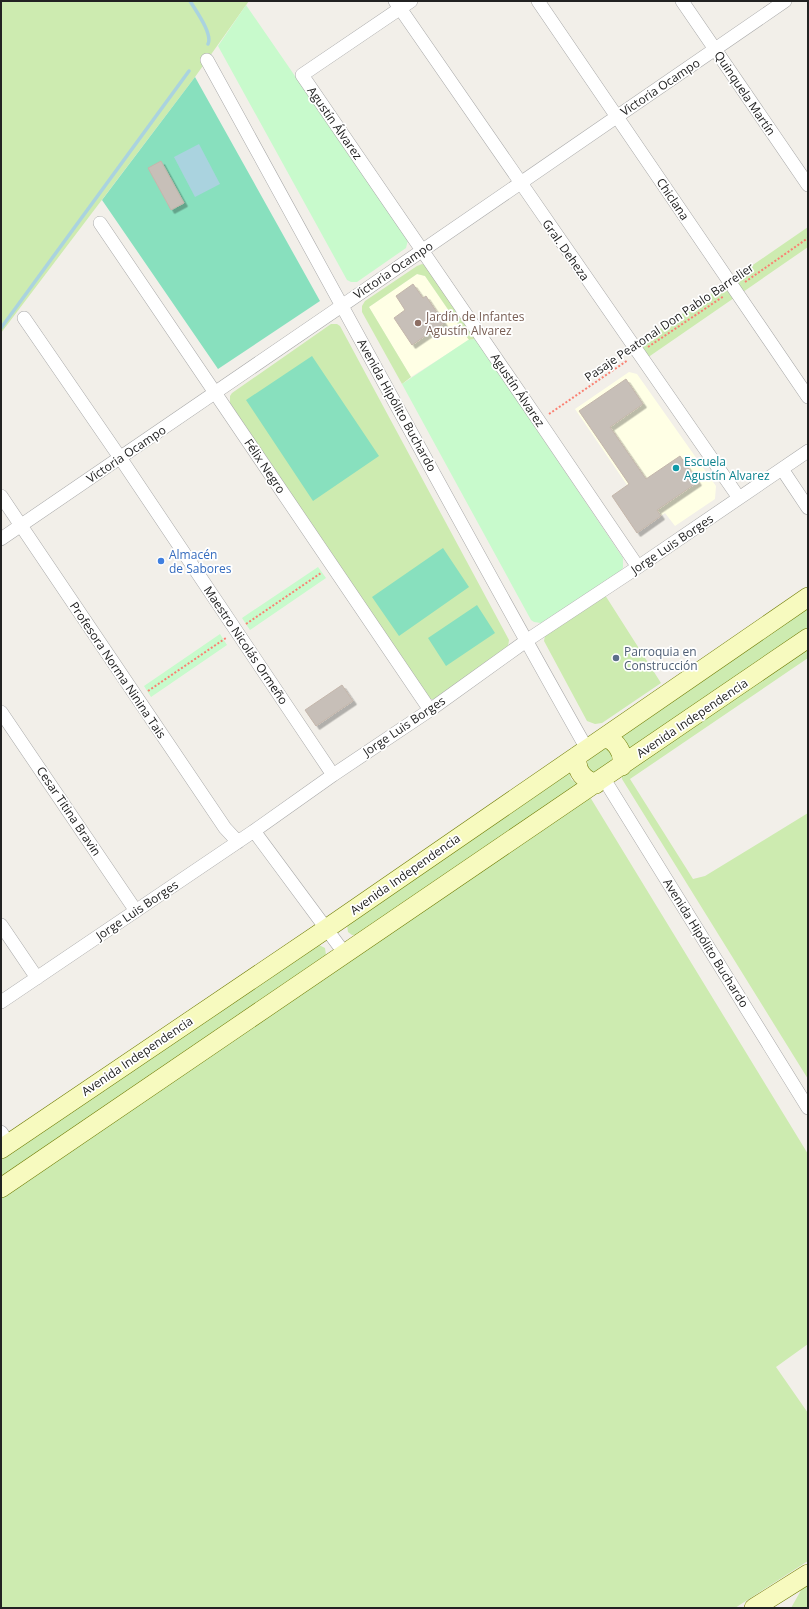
<svg xmlns="http://www.w3.org/2000/svg" width="809" height="1609" font-family="'Open Sans',sans-serif">
  <style>
    .education { fill: #ffffe5 }
    .grass { fill: #cdebb0 }
    .park { fill: #c8facc }
    .pitch { fill: #88e0be }
    .water { fill: #aad3df }
    .lines { fill: none; stroke-linecap: round; stroke-linejoin: round }
    .stream { stroke: #aad3df; stroke-width: 3.5 }
    .building { fill: #c7bfb8; stroke: #c4b6ab; filter: url(#shadow) }
    .street-casing { stroke: #a9a9a9; stroke-width: 14 }
    .secondary-casing { stroke: #707d05; stroke-width: 20 }
    .path { stroke: #fa8072; stroke-width: 2; stroke-dasharray: 2 2; stroke-linecap: butt }
    .street { stroke: #fff; stroke-width: 13 }
    .secondary { stroke: #f7fabf; stroke-width: 19 }
    .education-dot { fill: #8d6e63; stroke: #fff; stroke-width: 1.5 }
    .culture-dot { fill: #0f9aa8; stroke: #fff; stroke-width: 1.5 }
    .shop-dot { fill: #3f7fe0; stroke: #fff; stroke-width: 1.5 }
    .service-dot { fill: #5c6f8a; stroke: #fff; stroke-width: 1.5 }
    .labels { text-anchor: middle; dominant-baseline: central; stroke-width: 3.5; stroke-linejoin: round; paint-order: stroke }
    .street-label { font-size: 12px; fill: #222; stroke: #fff }
    .education-label { font-size: 12px; fill: #785e54; stroke: #fff; text-anchor: start }
    .culture-label { font-size: 12px; fill: #0d838f; stroke: #fff; text-anchor: start }
    .shop-label { font-size: 12px; fill: #366cbe; stroke: #fff; text-anchor: start }
    .service-label { font-size: 12px; fill: #4e5e75; stroke: #fff; text-anchor: start }
  </style>
  <defs>
    <filter id="shadow"><feDropShadow dx="3.5" dy="3.5" stdDeviation="0" flood-color="#0004"/></filter>
  </defs>
  <rect width="100%" height="100%" fill="#f2efe9"/>
  <!-- education -->
  <path class="education" d="M417,274L425,276L469,340L411,377L369,307Z
    M629,372L637,374L716,486L715,499L675,526L665,513L637,533L612,496L627,485L575,409Z"/>
  <!-- grass -->
  <path class="grass" d="M1,1H249L195,77L1,333Z
    M808,227V247L743,292L734,278Z
    M422,264L425,265L476,339L469,340L425,276L417,274L369,307L411,377L402,384L362,312V306L365,301L417,266Z
    M725,284L734,298L647,358L637,345Z
    M331,324H337L340,326L509,640L508,647L435,699H430L428,696L230,403V396L232,393Z
    M605,595L661,683L602,723L595,724L587,721L544,641L545,635Z
    M808,608V629L630,750L626,742L620,735Z
    M808,648V658L630,779L693,879L705,876L808,813V1079L622,779V776Z
    M605,748L611,751L614,759L597,774L591,772L587,765L588,759L600,749Z
    M569,771L571,779L578,785L356,935H352L348,932L347,925Z
    M590,797L808,1154V1344L776,1367L808,1413V1561L735,1608H1V1198Z
    M319,945L325,948L326,955L324,957L1,1177V1160L314,947Z
    M808,1583V1608H791L804,1585Z"/>
  <!-- park -->
  <path class="park" d="M246,5L408,240L406,248L357,282H351L347,280L218,46Z
    M476,339L623,558V568L619,572L541,623L534,622L531,620L402,384L468,340Z
    M318,567L326,578L250,630L242,618Z
    M220,634L227,645L151,697L144,686Z"/>
  <!-- pitch -->
  <path class="pitch" d="M195,77L320,301L218,369L102,200Z
    M312,356L379,456L313,501L246,400Z
    M443,548L469,587L399,636L372,597Z
    M477,605L495,633L446,666L428,638Z"/>
  <!-- water -->
  <path class="water" d="M199,144L220,184L195,197L174,157Z"/>
  <g class="lines">
    <!-- stream -->
    <path class="stream" d="M190,1C196,11 213,34 208,44
      M1,328L189,71"/>
  </g>
  <!-- building -->
  <path class="building" d="M161,161L184,203L171,210L148,168Z
    M413,284L423,298L426,296L444,323L412,345L394,318L405,310L396,296Z
    M626,379L643,404L610,427L646,479L680,456L698,482L657,510L661,516L637,533L612,496L629,484L579,411Z
    M342,685L353,701L316,726L305,710Z"/>
  <g class="lines">
    <defs>
      <path id="street" d="M395,1L739,498
        M411,1L302,75L539,421L638,567
        M538,1L808,397
        M682,1L808,185
        M207,60C334,290 458,521 587,749
        M100,223L430,710
        M24,318L121,459L333,775
        M782,469L808,508
        M1,496L225,828L238,842
        M1,539C263,361 524,180 785,1
        M1,712L136,911
        M604,779L808,1108
        M254,831L345,954
        M1,925L37,978
        M1,1002L254,831L333,775L430,710L526,641L638,567L808,451
        M1,1132L9,1144"/>
      <path id="secondary" d="M605,737C617,742 624,752 622,766
        M577,756C576,771 582,779 596,784
        M1,1149L326,929L808,597
        M1,1188L808,638
        M754,1608L808,1574"/>
    </defs>
    <!-- street casing -->
    <use href="#street" class="street-casing"/>
    <!-- secondary casing -->
    <use href="#secondary" class="secondary-casing"/>
    <!-- path -->
    <path class="path" d="M745,282L808,238
      M648,347L724,296
      M549,414L628,360
      M246,624L321,573
      M148,691L226,638"/>
    <!-- street -->
    <use href="#street" class="street"/>
    <!-- secondary -->
    <use href="#secondary" class="secondary"/>
  </g>
  <!-- markers -->
  <circle class="education-dot" cx="418" cy="323" r="4"/>
  <circle class="culture-dot" cx="676" cy="468" r="4"/>
  <circle class="shop-dot" cx="161" cy="561" r="4"/>
  <circle class="service-dot" cx="616" cy="658" r="4"/>
  <g class="labels">
    <!-- street labels -->
    <g class="street-label">
      <text transform="translate(660 87) rotate(-34)">Victoria Ocampo</text>
      <text transform="translate(745 93) rotate(56)">Quinquela Martín</text>
      <text transform="translate(335 123) rotate(55)">Agustín Álvarez</text>
      <text transform="translate(673 199) rotate(56)">Chiclana</text>
      <text transform="translate(566 250) rotate(55)">Gral. Deheza</text>
      <text transform="translate(393 270) rotate(-34)">Victoria Ocampo</text>
      <text transform="translate(669 322) rotate(-34)">Pasaje Peatonal Don Pablo Barrelier</text>
      <text transform="translate(518 390) rotate(56)">Agustín Álvarez</text>
      <text transform="translate(397 405) rotate(61)">Avenida Hipólito Buchardo</text>
      <text transform="translate(126 454) rotate(-34)">Victoria Ocampo</text>
      <text transform="translate(265 466) rotate(56)">Félix Negro</text>
      <text transform="translate(672 544) rotate(-34)">Jorge Luis Borges</text>
      <text transform="translate(246 645) rotate(56)">Maestro Nicolás Ormeño</text>
      <text transform="translate(118 670) rotate(56)">Profesora Norma Ninina Tais</text>
      <text transform="translate(692 718) rotate(-34)">Avenida Independencia</text>
      <text transform="translate(404 726) rotate(-34)">Jorge Luis Borges</text>
      <text transform="translate(69 811) rotate(56)">Cesar Titina Bravin</text>
      <text transform="translate(405 874) rotate(-35)">Avenida Independencia</text>
      <text transform="translate(137 910) rotate(-34)">Jorge Luis Borges</text>
      <text transform="translate(706 943) rotate(58)">Avenida Hipólito Buchardo</text>
      <text transform="translate(137 1056) rotate(-34)">Avenida Independencia</text>
    </g>
    <!-- education labels -->
    <g class="education-label">
      <text x="426" y="316">Jardín de Infantes<tspan x="426" dy="14">Agustín Alvarez</tspan></text>
    </g>
    <!-- culture labels -->
    <g class="culture-label">
      <text x="684" y="461">Escuela<tspan x="684" dy="14">Agustín Alvarez</tspan></text>
    </g>
    <!-- shop labels -->
    <g class="shop-label">
      <text x="169" y="554">Almacén<tspan x="169" dy="14">de Sabores</tspan></text>
    </g>
    <!-- service labels -->
    <g class="service-label">
      <text x="624" y="651">Parroquia en<tspan x="624" dy="14">Construcción</tspan></text>
    </g>
  </g>
  <!-- border -->
  <rect width="809" height="1609" fill="none" stroke="#222222" stroke-width="4"/>
</svg>
